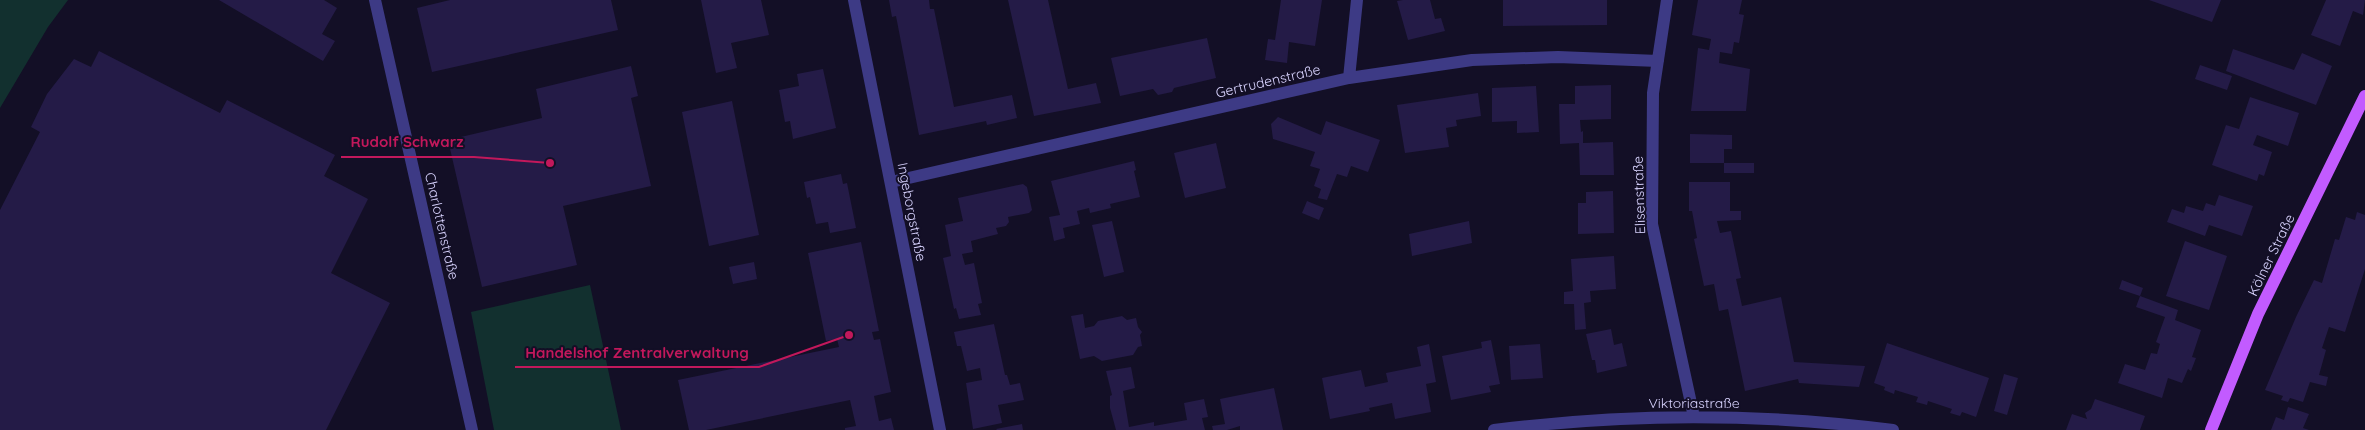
<svg xmlns="http://www.w3.org/2000/svg" width="2365" height="430" font-family="Quicksand,sans-serif">
  <style>
    .green { fill: #12302f }
    .building { fill: #241b47 }
    .lines { fill: none; stroke-linecap: round; stroke-linejoin: round }
    .minor { stroke: #3d3a85; stroke-width: 12 }
    .major { stroke: #c25bff; stroke-width: 12 }
    .labels { text-anchor: middle; dominant-baseline: central; stroke-width: 4; stroke-linejoin: round; paint-order: stroke }
    .street-label { font-size: 14px; fill: #d9d4ff; stroke: #130f26 }
    .leader { fill: none; stroke: #c2185b; stroke-width: 2 }
    .callout-dot { fill: #c2185b; stroke: #130f26; stroke-width: 2 }
    .callout-label { font-size: 15px; text-anchor: middle; font-weight: bold; fill: #c2185b; stroke: #130f26; stroke-width: 4; stroke-linejoin: round; paint-order: stroke }
  </style>
  <rect width="100%" height="100%" fill="#130f26"/>
  <!-- green -->
  <path class="green" d="M0,0H68L48,27L0,108Z
    M590,285L621,430H494L471,312Z"/>
  <!-- building -->
  <path class="building" d="M219,0H324L337,8L322,34L335,41L323,61Z
    M450,0H611L618,30L432,72L417,8Z
    M701,0H761L769,35L731,43L737,68L716,73Z
    M889,0H929L930,9H934L954,107L1012,95L1017,118L987,125L986,121L919,135L896,16L892,17Z
    M1008,0H1048L1068,89L1096,83L1101,103L1034,116Z
    M1281,0H1322L1315,46L1289,42L1287,63L1265,60L1268,39L1275,40Z
    M1403,0H1430L1435,19L1441,18L1445,31L1408,40L1397,1Z
    M1503,0H1607V25L1503,26Z
    M1698,0H1742L1739,14L1744,15L1739,43L1734,42L1732,54L1720,52L1719,63L1750,69L1746,111H1691L1698,48L1709,50L1711,39L1692,35Z
    M2149,0H2221L2212,22Z
    M2326,0H2365L2363,15L2353,11L2340,46L2311,35Z
    M1207,38L1216,78L1174,88L1172,92L1158,95L1153,89L1120,96L1111,58Z
    M2233,49L2294,70L2302,53L2332,66L2316,105L2226,71Z
    M99,51L220,113L227,100L335,155L324,176L368,199L331,273L390,303L326,430H0V210L40,132L31,127L47,94L74,59L91,67Z
    M2200,65L2232,76L2227,90L2195,79Z
    M631,66L638,96L631,98L651,186L563,206L577,265L482,287L448,140L542,118L536,89Z
    M823,69L836,128L793,139L790,121L785,122L779,90L799,86L797,74Z
    M1611,85V119L1580,120L1581,132L1583,131V143L1613,142L1614,175H1580L1579,143L1560,144L1559,104H1575V86Z
    M1536,86L1539,132L1517,133V121L1492,122V88Z
    M1478,93L1481,116L1456,120L1457,126L1446,128L1449,147L1405,153L1397,105Z
    M2250,97L2299,113L2288,146L2257,135L2253,145L2272,152L2264,176L2259,174L2257,181L2212,165L2226,125L2239,129Z
    M732,101L759,235L709,246L682,112Z
    M1278,117L1321,135L1326,121L1380,140L1368,172L1351,166L1347,177L1337,174L1327,200L1318,198L1321,189L1314,186L1320,169L1310,166L1315,152L1273,139L1271,124Z
    M1690,134L1732,135V149H1724V163H1690Z
    M1216,143L1226,188L1185,198L1174,153Z
    M1134,161L1136,170L1134,171L1140,197L1110,204L1111,208L1090,213L1089,208L1077,211L1080,224L1063,228L1065,238L1054,241L1049,217L1060,215L1051,181Z
    M1724,163H1754V173H1724Z
    M841,174L843,184L847,183L856,228L830,233L828,222L816,224L810,197L807,198L804,182Z
    M1689,182H1730V211H1741V220L1717,221L1720,233L1731,231L1741,278L1736,279L1742,306L1781,297L1794,362L1865,366L1859,387L1799,383L1798,379L1745,391L1728,309L1719,311L1714,284L1704,286L1694,239L1697,238L1692,211H1689Z
    M1023,184L1027,187L1032,210L1029,213L1008,217L1009,222L1006,226L996,228L998,234L971,241L973,252L962,254L965,265L974,263L982,303L978,304L981,315L959,319L956,308L954,309L943,258L951,256L945,225L963,221L958,198Z
    M1613,191L1614,233L1578,234V203H1586V192Z
    M2219,195L2253,206L2242,236L2209,225L2205,236L2167,222L2172,209L2184,213L2186,206L2203,211L2206,203L2215,206Z
    M1307,201L1324,208L1319,220L1302,213Z
    M2357,212L2365,215V269L2345,332L2329,327L2322,348L2326,350L2319,375L2328,377L2326,386L2310,382L2303,402L2290,398L2288,402L2281,400L2283,396L2265,390L2296,317L2314,280L2322,283L2335,239L2339,240L2346,217L2355,220Z
    M1112,221L1124,272L1104,277L1092,225Z
    M1469,221L1472,243L1412,256L1409,234Z
    M2185,241L2227,256L2209,310L2166,296Z
    M861,242L879,331L872,332L874,340L880,339L891,392L874,396L879,421L891,418L894,430H845V428L856,426L850,400L706,430H689L678,380L839,347L837,339L826,341L808,253Z
    M1614,256L1616,289L1590,291L1591,302L1584,303L1586,329L1575,330L1574,304H1564V292L1573,291L1571,259Z
    M754,262L757,279L733,284L729,267Z
    M2122,280L2143,288L2140,296L2119,289Z
    M2140,296L2178,310L2175,320L2201,330L2192,357L2196,358L2191,371L2188,369L2182,383L2168,378L2162,398L2118,383L2125,364L2145,370L2151,353L2157,354L2160,344L2156,342L2165,317L2136,307Z
    M1083,314L1085,328L1094,326L1098,321L1122,316L1127,320L1136,318L1138,327L1142,332L1140,335L1142,346L1138,347L1133,355L1117,358L1102,361L1094,356L1080,359L1071,316Z
    M994,324L1005,375H1007L1010,385L1020,383L1024,400L998,405L1002,423L973,429L966,383L982,380L980,368L967,371L961,346H957L954,332Z
    M1611,329L1614,345L1622,343L1627,366L1597,373L1595,360H1592L1586,334Z
    M1491,340L1500,384L1489,386L1491,392L1451,400L1442,356L1482,348L1481,342Z
    M1887,343L1989,378L1976,417L1962,412L1960,416L1950,413L1952,409L1928,401L1927,405L1916,402L1918,397L1895,390L1894,394L1884,390L1885,387L1874,383Z
    M1429,344L1436,382L1426,384L1431,412L1395,419L1392,403L1369,408L1370,411L1330,419L1322,378L1361,370L1365,387L1388,382L1386,373L1421,366L1417,347Z
    M1540,344L1543,378L1511,380L1509,346Z
    M1131,367L1135,388L1123,391L1129,427L1154,422V426L1187,420L1184,403L1204,399L1208,417L1202,418L1205,430H1116L1110,408V396L1112,395L1106,371Z
    M2004,374L2018,378L2007,415L1994,411Z
    M1274,388L1283,430H1240V426L1227,430H1213L1212,426L1225,424L1220,399Z
    M2095,399L2145,416L2140,430H2066L2072,414L2087,419L2085,413L2091,409Z
    M2288,407L2309,414L2303,428L2309,430H2271L2276,417L2284,420Z
    M1022,424L1023,430H997L996,429Z"/>
  <g class="lines">
    <!-- minor -->
    <path class="minor" d="M375,0L472,430
      M854,0L940,430
      M1667,0L1653,93L1652,224L1694,417
      M1349,78L1357,0
      M891,182L1349,78L1472,60L1558,57L1658,61
      M1494,430C1626,413 1761,413 1893,430"/>
    <!-- major -->
    <path class="major" d="M2211,430L2258,314L2365,96"/>
  </g>
  <g class="labels">
    <!-- street labels -->
    <g class="street-label">
      <text transform="translate(1268 81) rotate(-13)">Gertrudenstraße</text>
      <text transform="translate(1639 195) rotate(-92)">Elisenstraße</text>
      <text transform="translate(912 212) rotate(79)">Ingeborgstraße</text>
      <text transform="translate(442 226) rotate(77)">Charlottenstraße</text>
      <text transform="translate(2271 255) rotate(-64)">Kölner Straße</text>
      <text x="1694" y="403">Viktoriastraße</text>
    </g>
  </g>
  <!-- callouts -->
  <path class="leader" d="M550 163L474 157H341M849 335L759 367H515"/>
  <g class="callout-dot">
    <circle cx="550" cy="163" r="5"/>
    <circle cx="849" cy="335" r="5"/>
  </g>
  <g class="callout-label">
    <text x="407" y="147">Rudolf Schwarz</text>
    <text x="637" y="358">Handelshof Zentralverwaltung</text>
  </g>
</svg>
